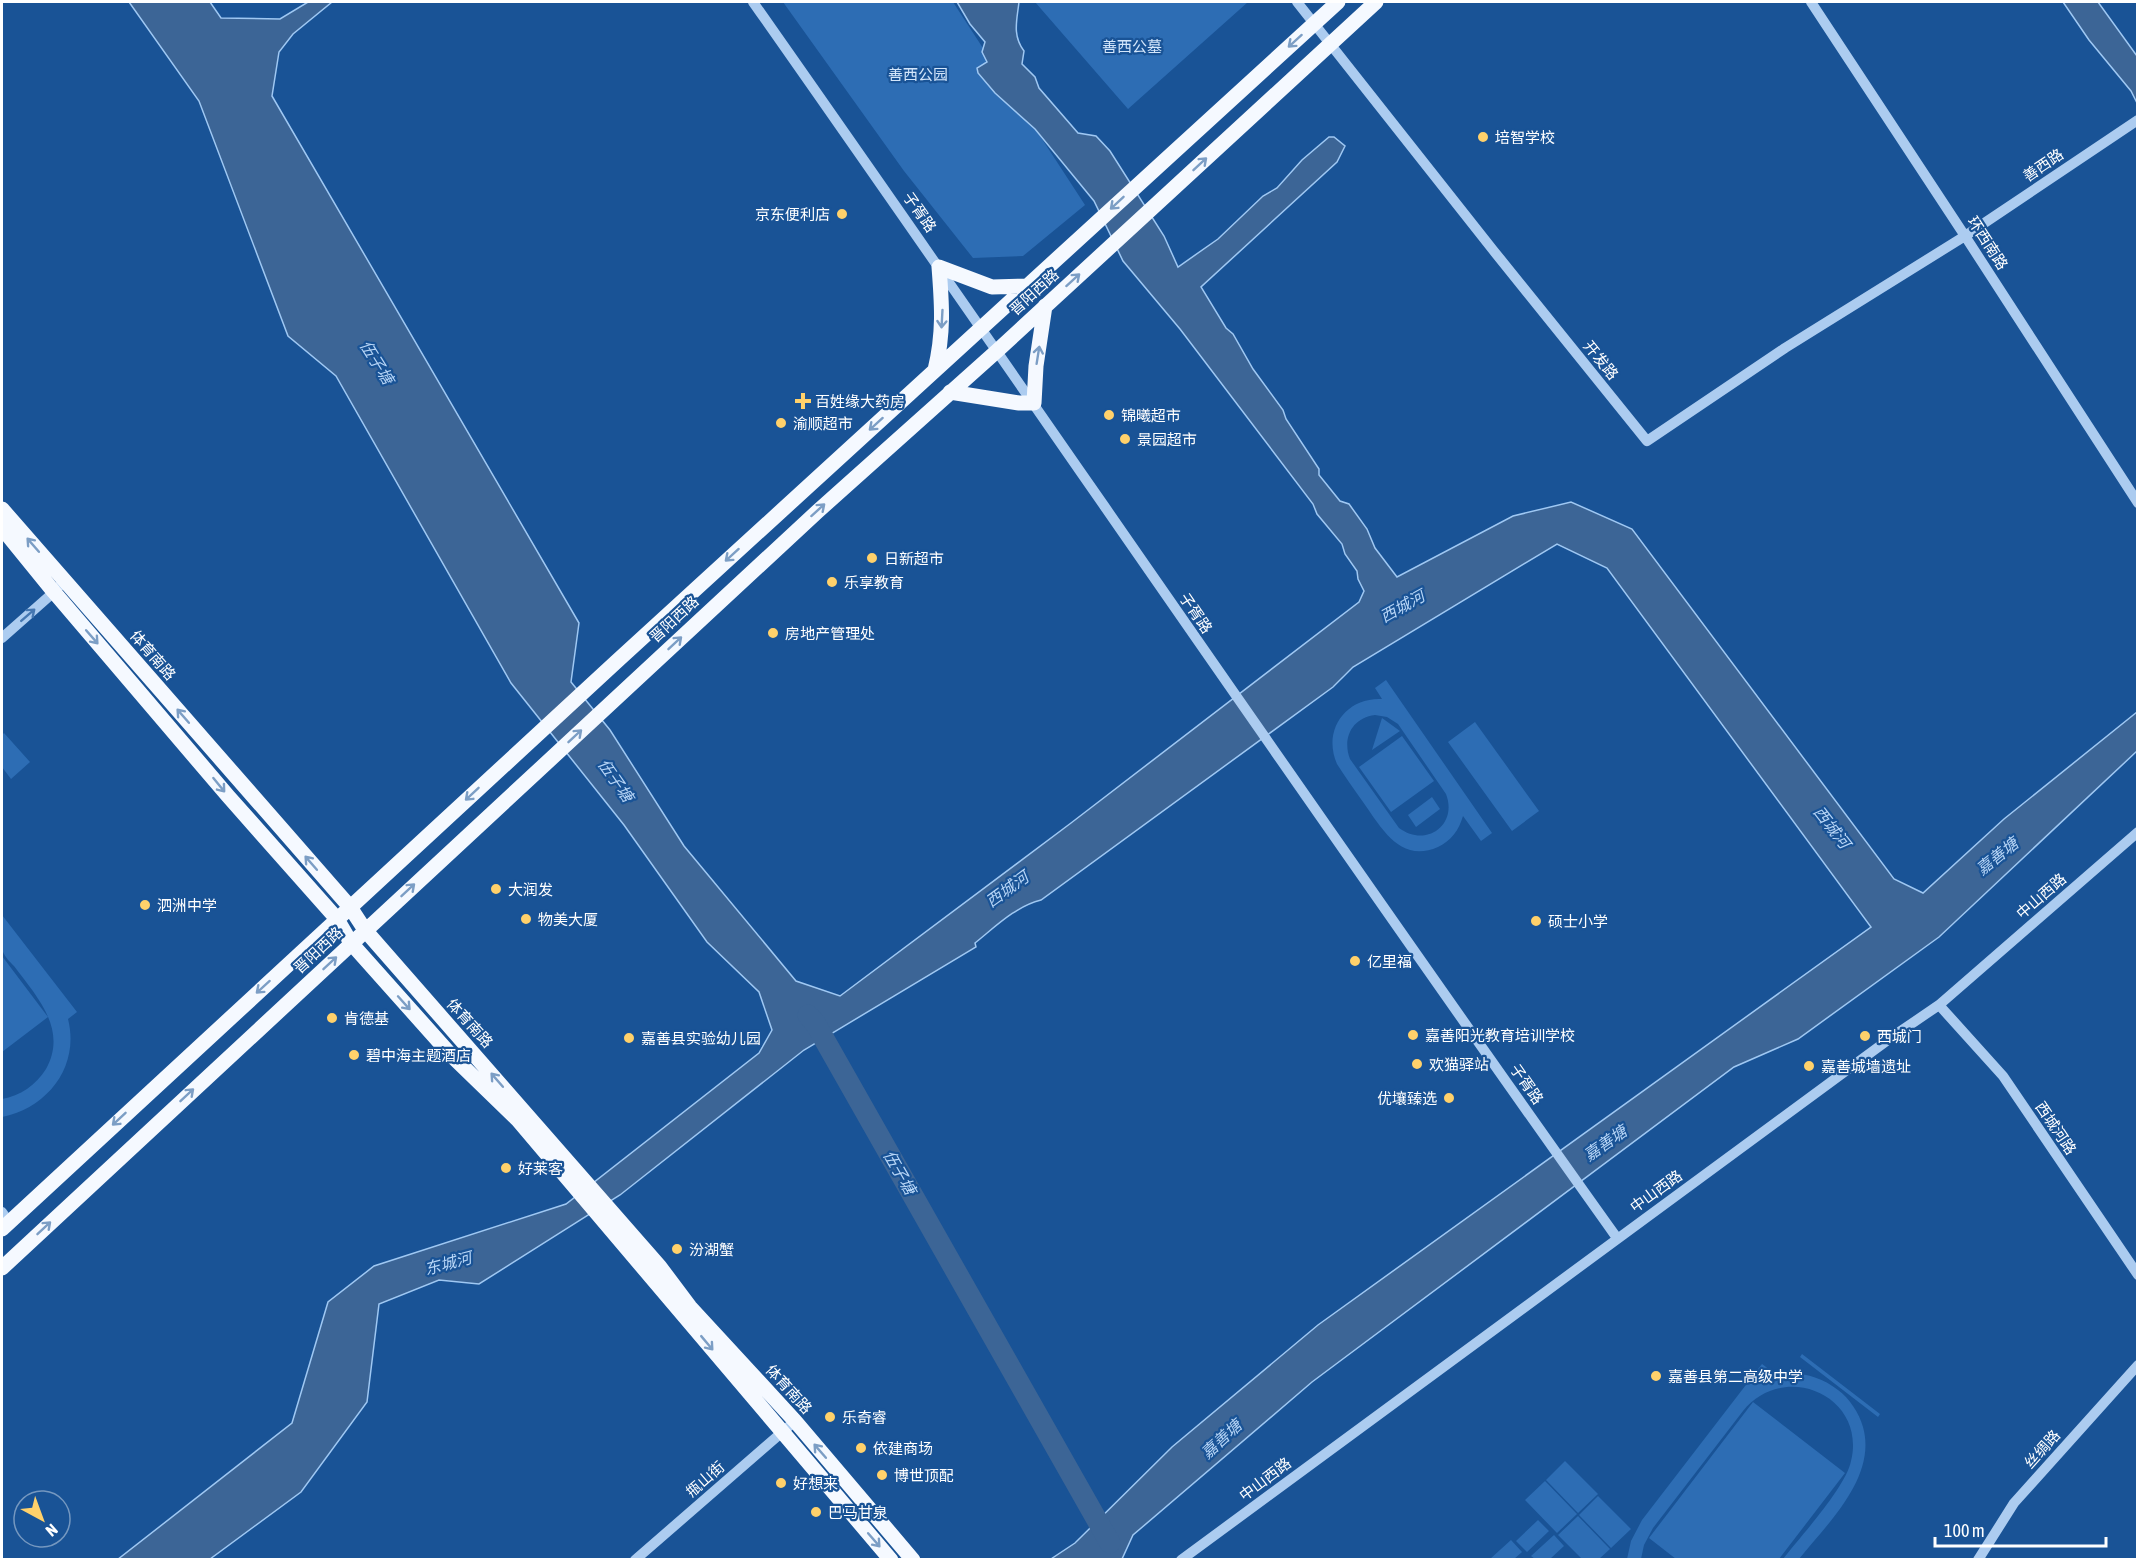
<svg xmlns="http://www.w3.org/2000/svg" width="2139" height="1561" font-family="'Asap Condensed','Noto Sans SC',sans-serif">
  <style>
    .green { fill: #2d6db4; fill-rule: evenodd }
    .water { fill: #3c6596; stroke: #9fc8f3; stroke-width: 1.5 }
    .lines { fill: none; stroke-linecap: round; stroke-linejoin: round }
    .river { stroke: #3c6596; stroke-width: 21 }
    .minor { stroke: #acccf0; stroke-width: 10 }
    .major { stroke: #f5f9ff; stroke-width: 15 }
    .oneway { stroke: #7c9ec5 }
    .oneway2 { stroke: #4577b1 }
    .poi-dot { fill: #ffd16b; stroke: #195396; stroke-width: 2 }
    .labels { text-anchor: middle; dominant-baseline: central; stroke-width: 4.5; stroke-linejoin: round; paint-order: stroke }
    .park-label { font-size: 15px; fill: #d3e6fb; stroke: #195396 }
    .poi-label { font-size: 15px; fill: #fff; stroke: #195396; text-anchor: start }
    .street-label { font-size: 15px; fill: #fff; stroke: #195396 }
    .water-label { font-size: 16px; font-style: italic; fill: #b8d6f7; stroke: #195396 }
  </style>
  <rect width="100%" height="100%" fill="#195396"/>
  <!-- green -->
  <path class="green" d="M783,2H953L1085,205L1023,256L973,258L904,171Z
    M1035,2H1248L1128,109Z
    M1386,680L1492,833L1481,841L1463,816C1459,830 1451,841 1438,847C1400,864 1381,827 1363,802C1354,789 1345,777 1337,764C1322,730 1346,697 1382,699L1375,688ZM1375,715L1387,717L1398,724L1446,794C1458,825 1426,848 1399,828L1350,759C1342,738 1352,718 1375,715Z
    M1382,718L1400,731L1372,750Z
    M1475,722L1539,811L1512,831L1448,742Z
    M4,733L30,762L11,779L2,767V735Z
    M1402,736L1434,781L1391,812L1359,767Z
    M1432,797L1440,809L1416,827L1408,815Z
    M2,915L77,1012L68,1019C80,1066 48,1108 2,1117V1099C20,1096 36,1085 46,1069C68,1029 37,997 14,966C10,962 5,957 3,952C0,943 1,925 2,915Z
    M2,956L48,1017L2,1052Z
    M1802,1354L1880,1414L1878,1417L1800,1357Z
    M1762,1364L1774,1373L1772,1376C1795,1370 1819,1375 1838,1390C1850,1399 1859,1413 1863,1427C1877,1477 1828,1523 1799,1559H1783C1800,1537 1846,1487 1851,1461C1867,1396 1784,1360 1743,1411L1653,1528L1644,1545L1641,1559H1627L1631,1541L1642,1520Z
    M1753,1402L1845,1473L1779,1559H1676L1649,1538Z
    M1565,1461L1598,1494L1578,1513L1546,1480Z
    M1545,1481L1577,1514L1557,1533L1525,1500Z
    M1598,1496L1631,1529L1611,1548L1579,1515Z
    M1578,1516L1610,1549L1599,1559H1582L1558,1535Z
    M1538,1520L1549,1531L1527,1552L1516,1541Z
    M1554,1535L1564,1546L1550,1559H1535L1531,1556Z
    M1511,1540L1522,1552L1514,1559H1490Z"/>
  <!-- water -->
  <path class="water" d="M129,2H210L221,18L280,19L308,2H332L293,34L279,52L272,96L579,623L571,682L610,730L684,846L796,981L840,996L1071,823L1359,602L1364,591L1358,579L1357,571L1345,554L1342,544L1317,514L1313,504L1180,329L1123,261L1094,201L1035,129L995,93L978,73L977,68L987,62L982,52L985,42L970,24L957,2H1019C1017,20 1012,35 1024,51L1022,64L1035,77L1039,88L1078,133L1096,136L1110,151L1164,236L1178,267L1218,239L1263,196L1277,188L1302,160L1329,137H1334L1345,146L1337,162L1201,287L1226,328L1233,334L1253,369L1283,410L1286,419L1319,469V475L1340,501L1349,504L1367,529L1375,548L1397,577L1513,516L1571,502L1632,529L1894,879L1923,893L2004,819L2137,712V751L1939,937L1798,1039L1734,1067L1312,1382L1133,1535L1122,1559H1051L1075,1543L1172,1447L1318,1325L1871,927L1607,568L1557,544L1353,667L1333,687L1041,900C1016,906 995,927 975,943L976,947L804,1050L620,1195L479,1284L439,1280L379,1304L367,1402L301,1492L210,1559L117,1560L292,1423L328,1302L374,1266L566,1204L759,1053L772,1030L759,992L707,942L624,825L511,683L336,376L288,336L199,101Z
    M2063,2H2098L2137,56V103L2131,91L2089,40Z"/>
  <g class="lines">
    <!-- river -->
    <path class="river" d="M808,1015L815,1023L1110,1543"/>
    <!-- minor -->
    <path class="minor" d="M753,2C1042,413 1325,829 1617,1238
      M1297,2L1493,250L1647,441L1785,348L1965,236L2138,120
      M1811,2L1965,236L2138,503
      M2,638L54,592L64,581
      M1939,1005L2003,1076L2138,1275
      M2,1212L9,1222
      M635,1560L795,1421
      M1181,1560L1892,1037L1939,1005L2138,832
      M1978,1560L2014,1503L2138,1365"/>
    <!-- major -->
    <path class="major" d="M935,370C944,333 942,305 939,267L992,287L1027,286
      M950,392L1019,403H1034L1036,366L1045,306
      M2,509L350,907L365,930L660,1267L690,1307L795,1421L913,1560
      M2,528L54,592L228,796L337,919L351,943L450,1054L517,1119L891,1560
      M2,1229L616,662L1338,2
      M2,1268L818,511L998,350L1376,2"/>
  </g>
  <!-- one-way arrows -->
  <defs><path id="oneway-shaft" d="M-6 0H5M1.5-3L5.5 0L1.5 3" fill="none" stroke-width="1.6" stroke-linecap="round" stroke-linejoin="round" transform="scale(1.5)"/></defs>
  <g class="oneway">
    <use href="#oneway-shaft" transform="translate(1295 41) rotate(138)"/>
    <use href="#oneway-shaft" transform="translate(1200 164) rotate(-43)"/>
    <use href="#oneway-shaft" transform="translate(1117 203) rotate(137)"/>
    <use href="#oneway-shaft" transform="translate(1073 280) rotate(-42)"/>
    <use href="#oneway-shaft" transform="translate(942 319) rotate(93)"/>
    <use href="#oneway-shaft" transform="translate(1038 355) rotate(-81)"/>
    <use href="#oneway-shaft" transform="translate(876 424) rotate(138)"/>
    <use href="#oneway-shaft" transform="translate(818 510) rotate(-42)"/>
    <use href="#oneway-shaft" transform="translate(33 545) rotate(-131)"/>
    <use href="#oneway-shaft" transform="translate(732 555) rotate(138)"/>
    <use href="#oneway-shaft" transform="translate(92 637) rotate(49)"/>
    <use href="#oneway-shaft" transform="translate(675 643) rotate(-43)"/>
    <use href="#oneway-shaft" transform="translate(183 716) rotate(-131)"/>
    <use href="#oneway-shaft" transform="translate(575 736) rotate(-43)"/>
    <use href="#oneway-shaft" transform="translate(219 785) rotate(51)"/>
    <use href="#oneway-shaft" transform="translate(472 794) rotate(137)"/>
    <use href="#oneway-shaft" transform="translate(311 863) rotate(-131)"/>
    <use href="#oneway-shaft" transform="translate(408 890) rotate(-43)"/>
    <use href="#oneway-shaft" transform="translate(330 963) rotate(-43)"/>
    <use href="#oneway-shaft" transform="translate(263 987) rotate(138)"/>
    <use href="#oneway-shaft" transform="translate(404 1003) rotate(48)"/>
    <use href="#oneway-shaft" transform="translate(497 1080) rotate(-131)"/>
    <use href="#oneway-shaft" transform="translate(187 1095) rotate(-43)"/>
    <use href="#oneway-shaft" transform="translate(119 1119) rotate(137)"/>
    <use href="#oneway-shaft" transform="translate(44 1228) rotate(-43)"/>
    <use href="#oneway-shaft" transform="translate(707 1343) rotate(50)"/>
    <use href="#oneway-shaft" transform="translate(820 1451) rotate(-131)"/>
    <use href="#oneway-shaft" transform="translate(874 1540) rotate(49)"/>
  </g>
  <use class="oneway2" href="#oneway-shaft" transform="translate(28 615) rotate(-41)"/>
  <!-- markers -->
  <g class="poi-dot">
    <circle cx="1483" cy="137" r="6"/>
    <circle cx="842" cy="214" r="6"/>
    <path d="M800 392h6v6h6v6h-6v6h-6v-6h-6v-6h6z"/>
    <circle cx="1109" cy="415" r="6"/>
    <circle cx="781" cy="423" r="6"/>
    <circle cx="1125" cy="439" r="6"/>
    <circle cx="872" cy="558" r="6"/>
    <circle cx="832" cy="582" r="6"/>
    <circle cx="773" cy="633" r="6"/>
    <circle cx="496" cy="889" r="6"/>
    <circle cx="145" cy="905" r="6"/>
    <circle cx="526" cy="919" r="6"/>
    <circle cx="1536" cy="921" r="6"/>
    <circle cx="1355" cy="961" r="6"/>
    <circle cx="332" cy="1018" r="6"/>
    <circle cx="1413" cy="1035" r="6"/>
    <circle cx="1865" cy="1036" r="6"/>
    <circle cx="629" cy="1038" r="6"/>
    <circle cx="354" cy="1055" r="6"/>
    <circle cx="1417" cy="1064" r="6"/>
    <circle cx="1809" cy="1066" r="6"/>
    <circle cx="1449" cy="1098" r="6"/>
    <circle cx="506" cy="1168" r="6"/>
    <circle cx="677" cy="1249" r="6"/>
    <circle cx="1656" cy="1376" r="6"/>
    <circle cx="830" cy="1417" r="6"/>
    <circle cx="861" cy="1448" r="6"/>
    <circle cx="882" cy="1475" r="6"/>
    <circle cx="781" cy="1483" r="6"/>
    <circle cx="816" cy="1512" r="6"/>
  </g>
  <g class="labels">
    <!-- park labels -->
    <g class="park-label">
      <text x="1132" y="46">善西公墓</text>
      <text x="918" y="74">善西公园</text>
    </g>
    <!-- poi labels -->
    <g class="poi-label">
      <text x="1495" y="137">培智学校</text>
      <text x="830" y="214" text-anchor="end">京东便利店</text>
      <text x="815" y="401">百姓缘大药房</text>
      <text x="1121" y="415">锦曦超市</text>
      <text x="793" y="423">渝顺超市</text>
      <text x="1137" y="439">景园超市</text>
      <text x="884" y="558">日新超市</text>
      <text x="844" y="582">乐享教育</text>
      <text x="785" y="633">房地产管理处</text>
      <text x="508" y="889">大润发</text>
      <text x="157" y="905">泗洲中学</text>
      <text x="538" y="919">物美大厦</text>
      <text x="1548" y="921">硕士小学</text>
      <text x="1367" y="961">亿里福</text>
      <text x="344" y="1018">肯德基</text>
      <text x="1425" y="1035">嘉善阳光教育培训学校</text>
      <text x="1877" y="1036">西城门</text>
      <text x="641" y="1038">嘉善县实验幼儿园</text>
      <text x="366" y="1055">碧中海主题酒店</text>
      <text x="1429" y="1064">欢猫驿站</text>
      <text x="1821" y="1066">嘉善城墙遗址</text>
      <text x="1437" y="1098" text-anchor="end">优壤臻选</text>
      <text x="518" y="1168">好莱客</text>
      <text x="689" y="1249">汾湖蟹</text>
      <text x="1668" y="1376">嘉善县第二高级中学</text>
      <text x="842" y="1417">乐奇睿</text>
      <text x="873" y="1448">依建商场</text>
      <text x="894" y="1475">博世顶配</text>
      <text x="793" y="1483">好想来</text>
      <text x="828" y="1512">巴马甘泉</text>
    </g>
    <!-- street labels -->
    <g class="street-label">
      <text transform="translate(2043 165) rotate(-34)">善西路</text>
      <text transform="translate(920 212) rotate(55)">子胥路</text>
      <text transform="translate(1988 243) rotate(57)">环西南路</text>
      <text transform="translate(1034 292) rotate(-42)">晋阳西路</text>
      <text transform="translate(1601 360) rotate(51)">开发路</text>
      <text transform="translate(1196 613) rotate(56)">子胥路</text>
      <text transform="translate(674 619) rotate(-43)">晋阳西路</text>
      <text transform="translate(153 655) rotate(49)">体育南路</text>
      <text transform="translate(2041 896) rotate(-41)">中山西路</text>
      <text transform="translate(318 950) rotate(-43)">晋阳西路</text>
      <text transform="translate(470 1023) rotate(48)">体育南路</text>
      <text transform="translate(1527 1084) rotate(55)">子胥路</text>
      <text transform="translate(2056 1128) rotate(56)">西城河路</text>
      <text transform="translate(1656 1191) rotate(-36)">中山西路</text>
      <text transform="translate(789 1389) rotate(48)">体育南路</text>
      <text transform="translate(2042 1449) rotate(-48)">丝绸路</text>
      <text transform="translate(705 1479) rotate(-41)">甁山街</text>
      <text transform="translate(1265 1479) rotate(-37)">中山西路</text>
    </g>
    <!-- water labels -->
    <g class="water-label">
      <text transform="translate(377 362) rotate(58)">伍子塘</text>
      <text transform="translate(1402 606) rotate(-29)">西城河</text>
      <text transform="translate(616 780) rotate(55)">伍子塘</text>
      <text transform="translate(1832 827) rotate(52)">西城河</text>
      <text transform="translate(1997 856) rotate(-39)">嘉善塘</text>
      <text transform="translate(1007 889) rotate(-36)">西城河</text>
      <text transform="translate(1605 1143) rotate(-35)">嘉善塘</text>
      <text transform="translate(900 1172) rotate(60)">伍子塘</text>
      <text transform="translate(448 1263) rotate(-15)">东城河</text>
      <text transform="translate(1221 1439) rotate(-43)">嘉善塘</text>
    </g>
  </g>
  <!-- border -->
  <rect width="2139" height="1561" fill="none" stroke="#ffffff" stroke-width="6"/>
  <!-- north arrow -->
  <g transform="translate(42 1519) rotate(139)"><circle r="28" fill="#195396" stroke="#7598c0" stroke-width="1.5"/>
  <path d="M0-4.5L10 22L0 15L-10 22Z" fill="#ffd16b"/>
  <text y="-9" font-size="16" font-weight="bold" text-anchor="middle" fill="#ffffff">N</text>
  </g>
  <!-- scale -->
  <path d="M1935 1537v9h171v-9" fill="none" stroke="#ffffff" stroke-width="3"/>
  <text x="1944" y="1537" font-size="18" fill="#ffffff" stroke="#195396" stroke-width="4.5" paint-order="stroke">100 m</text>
</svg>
